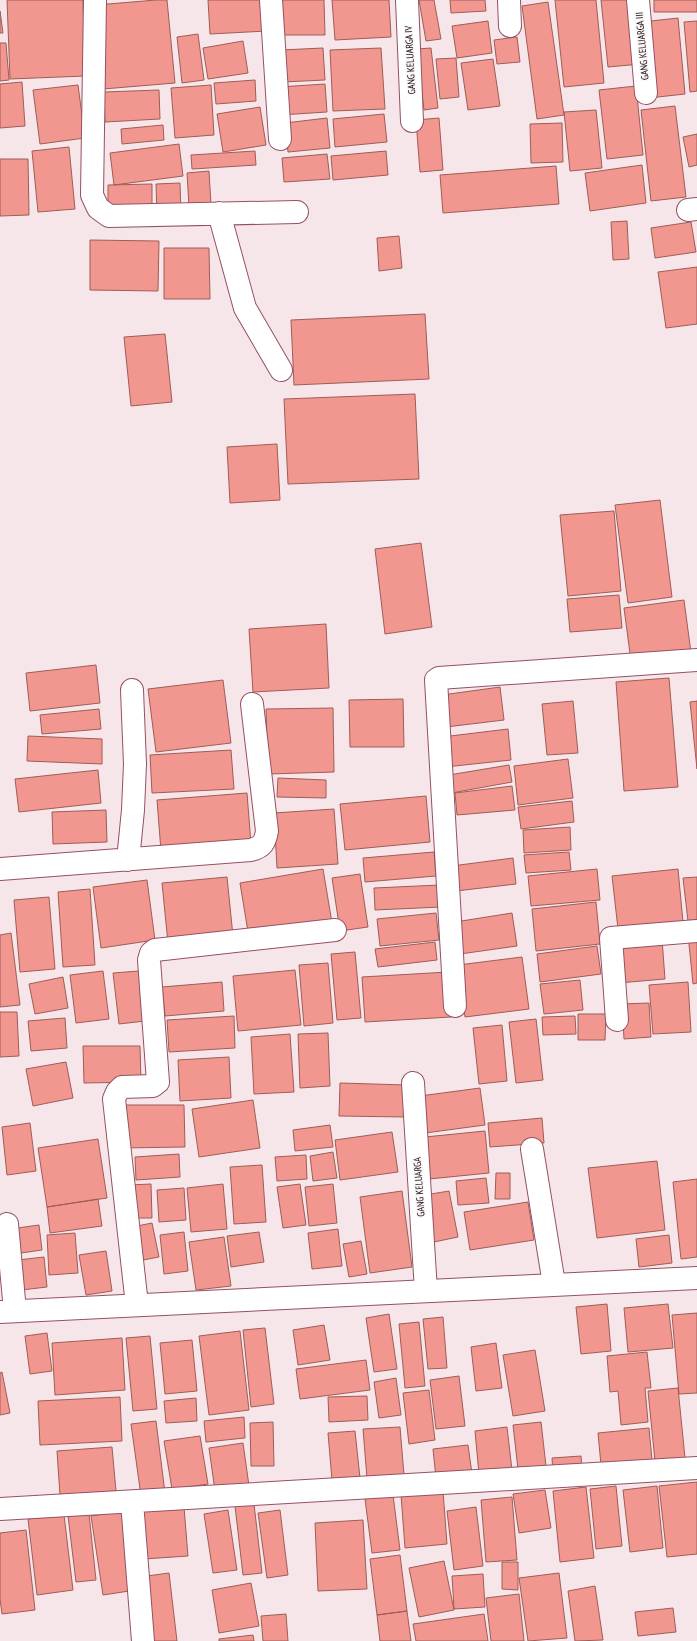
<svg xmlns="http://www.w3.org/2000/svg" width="697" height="1641" font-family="'PT Sans Narrow',sans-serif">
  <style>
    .building { fill: #f29790; stroke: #a05c57 }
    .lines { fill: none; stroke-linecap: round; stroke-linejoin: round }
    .minor-casing { stroke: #945162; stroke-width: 24 }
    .minor { stroke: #fff; stroke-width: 22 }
    .labels { text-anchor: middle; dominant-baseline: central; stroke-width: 3; stroke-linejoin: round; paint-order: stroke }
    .street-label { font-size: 10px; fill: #1e050c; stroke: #f8f8f8 }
  </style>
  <rect width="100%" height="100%" fill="#f6e6e9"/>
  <!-- building -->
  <path class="building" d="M7,0H83L85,76L10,79Z
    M156,0H167L175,83L103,89L96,5Z
    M208,0H265L267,31L210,34Z
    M279,0H324L325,35H279Z
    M332,0H389L391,37L335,40Z
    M419,0H434L441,39L426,41Z
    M450,0H485L486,11L451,13Z
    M555,0H596L604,83L564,87Z
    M601,0H634L641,64L608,67Z
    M654,0H697V12H654Z
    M548,2L564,115L537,119L522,6Z
    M0,11L3,33H0Z
    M678,18L685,94L649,98L642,22Z
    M488,21L492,53L457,58L452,26Z
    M697,21V91L690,92L684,22Z
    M198,34L204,80L182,83L177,37Z
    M517,37L520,62L497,64L494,40Z
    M243,41L248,73L208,79L203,48Z
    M0,43H6L9,80L0,81Z
    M323,48L325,80L283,82L281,50Z
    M381,48L385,109L333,111L330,50Z
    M431,48L438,108L424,110L417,49Z
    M456,58L459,97L440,99L436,59Z
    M493,59L500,106L468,110L461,63Z
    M255,80L256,101L216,104L214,83Z
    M22,82L25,126L0,128V84Z
    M325,84L327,112L280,115L279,87Z
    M78,85L85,138L40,144L33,90Z
    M211,85L214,135L175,138L171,88Z
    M636,86L643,155L607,159L599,90Z
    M159,90L160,119L105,122L104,92Z
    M675,106L686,197L651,201L641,110Z
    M260,107L266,145L223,152L217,114Z
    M596,110L602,168L570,171L564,112Z
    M384,114L387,142L335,147L333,119Z
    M327,118L330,148L288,152L285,123Z
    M439,118L443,170L420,172L416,120Z
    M562,123L563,162L531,163L530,124Z
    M163,125L164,140L122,144L121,129Z
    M697,134V165L689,167L683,137Z
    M179,144L183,176L114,185L110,153Z
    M69,147L75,209L38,212L32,151Z
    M255,151L256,165L192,169L191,155Z
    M386,151L388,175L333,180L331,156Z
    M327,154L330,179L284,182L282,158Z
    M0,159H28L29,215L0,216Z
    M642,165L646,203L590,211L585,173Z
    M556,166L559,204L443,213L440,175Z
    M209,171L211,205L189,206L187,173Z
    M180,183L181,214H157L156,184Z
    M152,184V214L108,215V185Z
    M627,221L629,259L613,260L611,222Z
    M691,222L696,252L655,258L651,228Z
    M399,236L402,268L379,271L377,238Z
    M90,240L159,241L158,291L90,290Z
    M164,248H209L210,299H164Z
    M697,267V324L666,328L658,272Z
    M425,314L429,379L294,385L291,320Z
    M165,334L172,402L131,406L124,337Z
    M415,394L419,479L288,484L284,399Z
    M277,444L280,500L230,503L227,447Z
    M660,500L672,597L628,603L615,505Z
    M614,511L621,591L568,596L560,515Z
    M421,543L432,627L385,634L375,549Z
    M619,595L622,628L570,632L567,599Z
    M684,600L691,653L631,661L624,608Z
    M326,624L329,688L253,692L249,629Z
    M96,665L100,703L30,711L26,673Z
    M669,678L678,787L624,791L616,682Z
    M223,680L231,743L156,752L148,689Z
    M500,687L504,720L446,727L442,695Z
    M403,699L404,747H350L349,700Z
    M573,701L578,753L547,755L542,704Z
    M697,701V769L690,702Z
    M333,708L334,772L268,774L266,709Z
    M99,709L101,729L42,734L40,715Z
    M508,729L511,760L445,767L442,737Z
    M28,736L102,739V764L27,761Z
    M231,750L234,789L152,793L150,755Z
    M568,759L573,798L518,805L514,766Z
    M509,765L512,782L446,794L443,776Z
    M98,770L101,803L19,812L15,779Z
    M278,778L326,780V798L277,797Z
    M512,786L515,810L457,815L455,793Z
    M247,793L251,844L161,851L157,800Z
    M426,796L430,842L345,850L340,804Z
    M572,801L574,822L521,829L518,807Z
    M334,809L338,864L277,868L274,813Z
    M106,810L107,842L53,844L52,812Z
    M570,827L571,850L524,853L523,830Z
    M434,852L436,876L365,882L363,858Z
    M569,852L571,870L526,873L524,855Z
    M513,858L516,884L456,891L452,866Z
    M323,869L332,923L249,938L240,883Z
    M597,869L600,900L531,906L528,876Z
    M678,869L683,922L618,929L612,876Z
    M360,874L368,927L340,931L332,878Z
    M227,877L233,936L168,943L162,883Z
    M697,877V920L688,921L683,878Z
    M147,880L155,940L101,948L93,887Z
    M440,885L441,907L375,910L374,888Z
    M90,889L95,965L63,967L58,892Z
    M49,897L55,969L20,972L14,900Z
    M596,902L600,944L536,951L532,909Z
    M436,913L439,940L380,946L377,919Z
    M512,913L517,946L460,954L455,922Z
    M11,933L20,1005L0,1007V935Z
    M697,933V983L693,984L688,934Z
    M662,939L665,979L618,983L615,942Z
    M435,942L437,960L378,967L375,949Z
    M597,946L601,974L540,982L537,954Z
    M355,952L361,1018L337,1020L331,954Z
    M522,957L529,1009L465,1017L458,965Z
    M328,963L333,1023L304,1026L299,965Z
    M295,970L301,1025L238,1031L233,976Z
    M103,971L109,1019L76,1023L70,975Z
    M139,971L145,1021L119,1024L113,973Z
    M448,972L451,1017L365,1022L362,977Z
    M63,977L68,1008L35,1014L29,984Z
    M580,980L583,1010L544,1014L540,984Z
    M222,982L224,1011L165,1016L162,987Z
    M688,982L691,1032L653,1034L649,985Z
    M649,1003L651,1037L624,1039L622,1004Z
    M0,1012H17L19,1056L0,1057Z
    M578,1014H606L605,1040H578Z
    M234,1016L235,1048L169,1052L167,1020Z
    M575,1016L576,1034L543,1035L542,1017Z
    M65,1018L67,1048L31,1051L28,1021Z
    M536,1019L543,1080L516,1083L509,1022Z
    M502,1025L507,1081L479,1084L473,1028Z
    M328,1033L330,1086L300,1088L298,1034Z
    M290,1034L294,1092L254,1094L251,1037Z
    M83,1046H140L141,1082L84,1083Z
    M229,1057L231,1098L180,1101L178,1060Z
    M66,1062L73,1098L33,1106L26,1069Z
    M340,1083L406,1085L405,1117L339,1116Z
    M480,1088L485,1125L425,1133L420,1096Z
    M253,1100L260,1148L199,1157L192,1109Z
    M120,1105H184L185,1147L121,1148Z
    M542,1118L544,1143L490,1147L488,1123Z
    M30,1123L36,1171L7,1175L2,1127Z
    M330,1125L333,1147L295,1151L293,1130Z
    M485,1131L489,1173L429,1179L425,1137Z
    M392,1132L398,1172L340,1180L335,1140Z
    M98,1139L107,1198L47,1207L38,1148Z
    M333,1152L337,1178L313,1181L310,1156Z
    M179,1154L180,1177L136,1180L135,1157Z
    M306,1155L307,1179L277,1181L275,1157Z
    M657,1161L665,1230L597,1238L588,1168Z
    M262,1165L266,1222L234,1224L230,1167Z
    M496,1173H510V1199H495Z
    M486,1178L489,1203L458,1205L456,1181Z
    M697,1179V1257L681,1259L673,1182Z
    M151,1184L152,1218H130L129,1185Z
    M223,1184L227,1229L191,1232L187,1188Z
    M300,1184L306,1225L283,1228L277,1187Z
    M333,1184L337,1223L309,1226L305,1187Z
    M184,1188L186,1220L159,1222L157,1190Z
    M402,1191L412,1267L370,1273L360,1197Z
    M449,1191L458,1237L434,1242L425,1195Z
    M98,1199L102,1226L50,1233L47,1207Z
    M528,1202L534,1240L470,1250L464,1212Z
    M152,1223L159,1257L138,1261L132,1227Z
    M39,1225L42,1250L14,1254L10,1229Z
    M338,1229L342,1266L312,1269L308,1233Z
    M184,1232L188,1271L164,1274L160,1235Z
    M259,1232L264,1262L231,1267L227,1236Z
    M75,1233L78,1273L49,1275L47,1235Z
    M669,1235L672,1263L639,1267L636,1239Z
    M224,1237L231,1286L196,1290L189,1242Z
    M361,1241L367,1274L349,1277L343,1244Z
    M106,1251L112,1291L86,1295L79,1255Z
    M44,1257L47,1287L21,1290L18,1260Z
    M607,1304L611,1351L581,1354L576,1307Z
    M668,1304L673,1348L628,1352L624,1308Z
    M697,1313V1393L679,1394L672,1315Z
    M389,1314L397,1369L374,1372L366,1318Z
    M443,1317L447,1368L428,1369L423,1319Z
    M419,1322L425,1386L405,1388L399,1324Z
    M324,1325L330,1360L298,1365L293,1330Z
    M265,1328L274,1404L251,1407L243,1330Z
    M240,1331L249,1410L209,1415L199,1336Z
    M47,1333L52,1371L30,1374L25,1336Z
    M150,1336L157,1409L133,1411L126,1338Z
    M122,1338L125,1390L55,1395L52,1343Z
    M192,1340L197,1391L165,1394L160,1343Z
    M496,1343L502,1388L476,1391L471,1347Z
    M535,1350L545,1411L513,1416L503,1355Z
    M647,1352L651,1388H645L648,1422L621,1425L618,1391L610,1392L607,1356Z
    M366,1360L370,1390L300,1399L296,1369Z
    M2,1372L10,1413L0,1415V1373Z
    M459,1376L465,1426L436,1429L430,1380Z
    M396,1378L401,1415L379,1418L374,1382Z
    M678,1388L685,1458L655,1461L648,1391Z
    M429,1390L435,1440L409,1444L403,1393Z
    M367,1396L368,1420L329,1422L328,1397Z
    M120,1397L122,1441L40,1445L38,1401Z
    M196,1398L197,1421L166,1423L164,1401Z
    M244,1417L245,1438L206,1442L204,1421Z
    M156,1421L165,1493L141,1496L131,1424Z
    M273,1422L274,1466H251L250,1423Z
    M541,1422L546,1466L518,1469L513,1425Z
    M400,1427L404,1475L367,1478L363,1429Z
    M507,1427L512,1470L479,1474L475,1431Z
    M649,1428L652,1460L601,1465L598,1433Z
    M355,1431L360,1478L332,1480L328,1433Z
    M200,1436L208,1484L172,1489L164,1441Z
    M243,1443L249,1486L215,1491L209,1448Z
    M468,1445L472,1474L436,1478L433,1449Z
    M112,1447L116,1491L60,1495L57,1451Z
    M581,1456L582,1472L553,1474L552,1458Z
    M697,1482V1554L667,1557L659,1486Z
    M616,1486L622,1546L596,1549L590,1489Z
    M657,1486L663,1548L630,1552L623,1490Z
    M586,1487L594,1558L560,1562L553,1491Z
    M545,1490L551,1528L519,1533L513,1494Z
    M443,1491L447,1544L405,1548L401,1495Z
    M393,1495L400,1550L372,1553L365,1499Z
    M512,1497L517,1560L486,1562L481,1500Z
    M254,1504L262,1573L243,1575L235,1506Z
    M184,1507L188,1556L144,1559L140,1511Z
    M476,1507L483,1566L454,1570L447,1511Z
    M228,1510L237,1570L213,1573L204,1514Z
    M280,1510L288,1575L267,1578L258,1513Z
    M123,1511L136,1590L103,1595L91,1516Z
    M89,1514L96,1580L76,1582L68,1516Z
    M64,1515L73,1590L37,1595L28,1519Z
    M363,1520L367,1589L318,1591L315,1523Z
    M26,1530L35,1610L2,1614L0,1599V1533Z
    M400,1555L407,1611L377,1615L370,1559Z
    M444,1561L454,1610L419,1617L409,1568Z
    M502,1562H518V1590L502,1589Z
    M169,1573L177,1641H154L147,1576Z
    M559,1573L567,1638L528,1641L519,1578Z
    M483,1574L485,1607L454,1609L452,1576Z
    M251,1583L259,1626L219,1633L212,1590Z
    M595,1586L603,1640L575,1641L568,1591Z
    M519,1594L524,1641H491L486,1598Z
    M673,1608L676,1632L638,1636L635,1612Z
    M407,1611L411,1641H380L377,1615Z
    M286,1614L288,1641H263L261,1616Z
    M484,1614L488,1641H416L413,1624Z
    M253,1635L254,1641H219V1639Z"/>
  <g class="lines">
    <defs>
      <path id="minor" d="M95,0L92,195L98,208L109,216L297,212
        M271,0L280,139
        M407,0L412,121
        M509,0L510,26
        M638,0L646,93
        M688,210L697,209
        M219,213L245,308L281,370
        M128,860L133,810L135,764L132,690
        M0,869L251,850C262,847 265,843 267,831L252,704
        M455,1006L436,680L439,678L697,660
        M617,1020L611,938L697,931
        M413,1083L426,1291
        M532,1149L554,1284
        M7,1224L15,1311
        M137,1305L114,1099L117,1092L122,1087L153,1086L158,1082L149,960L151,953L155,950L335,930
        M0,1312L697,1278
        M132,1502L143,1641
        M0,1509L697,1468"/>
    </defs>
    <!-- minor casing -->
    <use href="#minor" class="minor-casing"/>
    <!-- minor -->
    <use href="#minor" class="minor"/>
  </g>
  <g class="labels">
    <!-- street labels -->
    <g class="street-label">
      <text transform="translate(642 46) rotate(-95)">GANG KELUARGA III</text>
      <text transform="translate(410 60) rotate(-93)">GANG KELUARGA IV</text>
      <text transform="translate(419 1187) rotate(-94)">GANG KELUARGA</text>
    </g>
  </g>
</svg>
